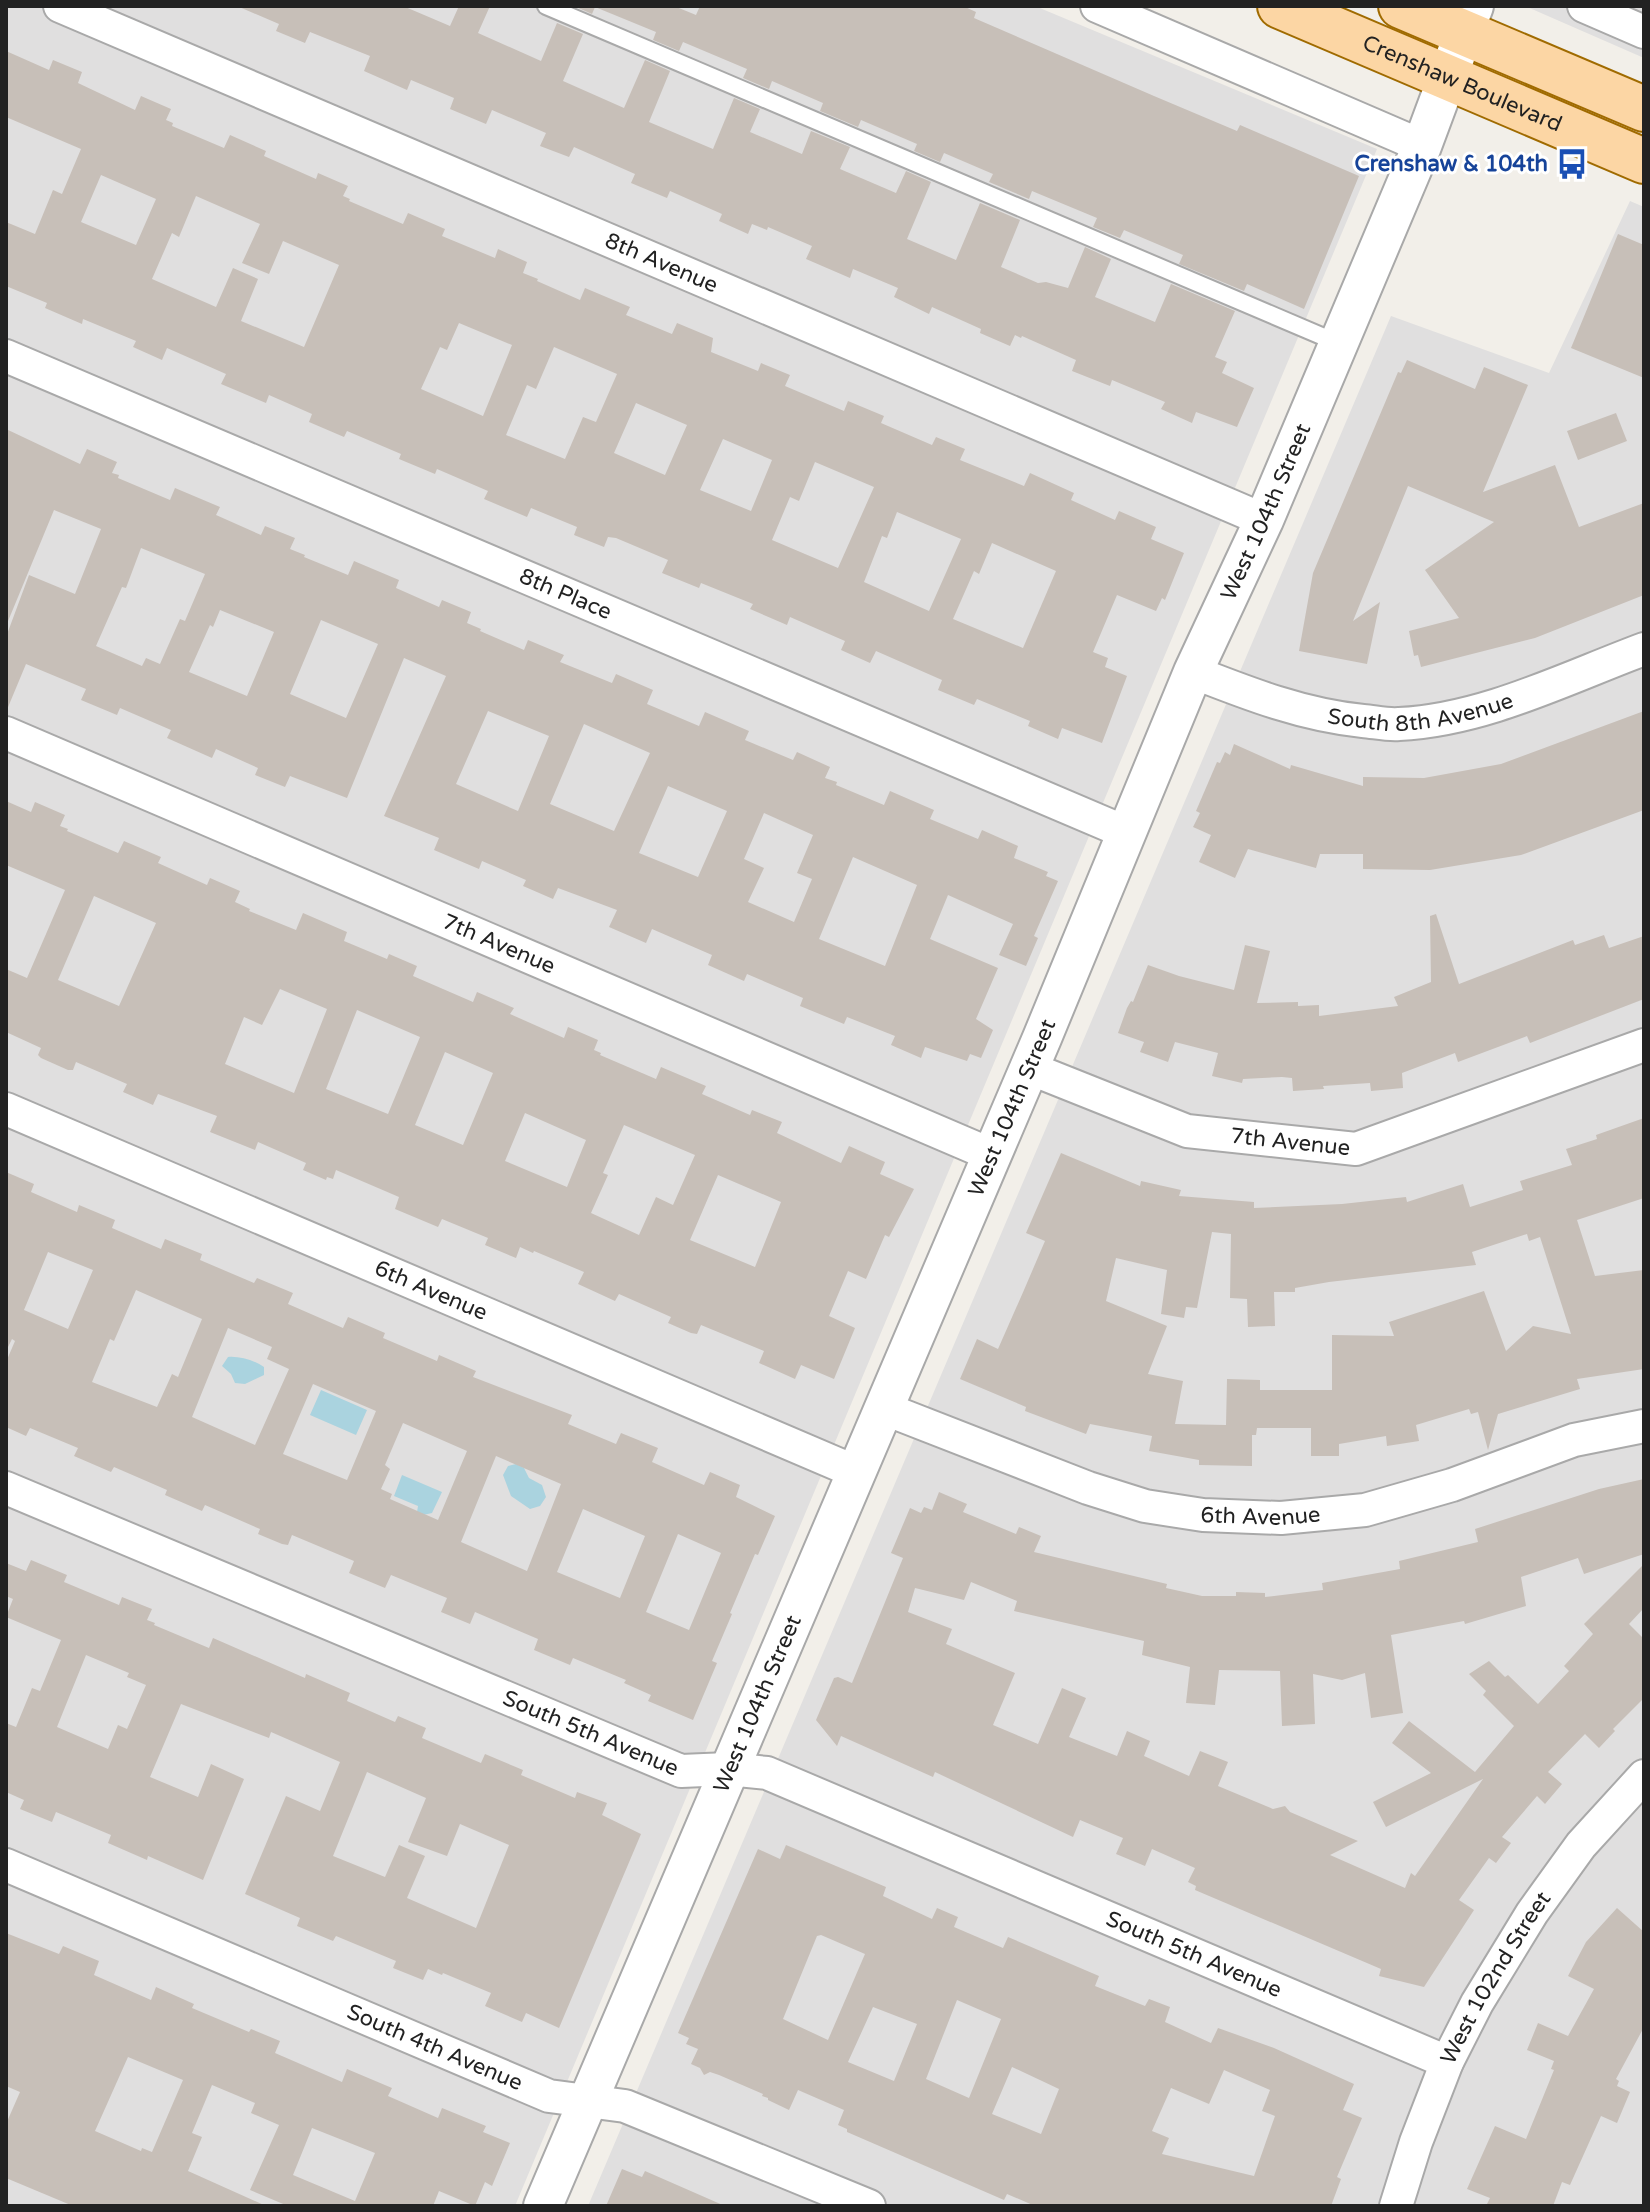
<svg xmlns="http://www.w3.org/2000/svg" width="1650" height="2212" font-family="'Varela Round',sans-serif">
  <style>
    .residential { fill: #e0dfdf }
    .water { fill: #aad3df }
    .building { fill: #c7bfb8; fill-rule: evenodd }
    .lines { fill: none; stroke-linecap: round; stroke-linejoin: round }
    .service-casing { stroke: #a9a9a9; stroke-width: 20 }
    .minor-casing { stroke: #a9a9a9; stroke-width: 36 }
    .tertiary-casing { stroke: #a9a9a9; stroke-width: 42 }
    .primary-casing { stroke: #a06b00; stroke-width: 48 }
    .service { stroke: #fff; stroke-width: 16 }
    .minor { stroke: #fff; stroke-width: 32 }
    .tertiary { stroke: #fff; stroke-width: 38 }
    .primary { stroke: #fcd6a4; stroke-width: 44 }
    .labels { text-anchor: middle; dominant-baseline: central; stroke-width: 6; stroke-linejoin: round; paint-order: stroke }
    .street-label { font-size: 22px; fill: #222; stroke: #fff }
    .transit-label { font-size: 22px; font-weight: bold; fill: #164399; stroke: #fff; text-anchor: end }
  </style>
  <rect width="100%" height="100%" fill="#f2efe9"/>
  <!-- residential -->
  <path class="residential" d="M6,6H1035L1377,149L515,2206H6Z
    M1525,6H1644V58Z
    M1630,201L1644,207V2206H588L1391,316L1549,373Z"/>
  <!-- water -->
  <path class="water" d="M228,1357C239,1356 254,1360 264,1367V1375L245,1384L235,1383L231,1374L222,1366Z
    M321,1390L367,1410L356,1435L310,1415Z
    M516,1464L524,1468L529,1478L542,1485L546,1497L540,1506L530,1509L511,1496L503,1475L508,1466Z
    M402,1475L442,1492L432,1513L423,1515L417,1512L418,1506L394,1496Z"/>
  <!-- building -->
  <path class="building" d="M237,6H403L450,26L459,6H490L478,33L541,61L557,23L583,34L563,81L624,108L645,60L670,71L649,122L713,149L734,98L760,109L750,132L802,154L811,131L850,147L840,169L896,193L906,171L931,182L907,239L956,260L980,203L1020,220L1001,267L1038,283L1046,282L1068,288L1085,247L1111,259L1095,297L1155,322L1171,284L1235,311L1215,357L1227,362L1222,373L1254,388L1237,427L1196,412L1192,423L1161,409L1165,402L1112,380L1110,386L1072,371L1076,360L1022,336L1021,338L1015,335L1010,346L980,333L981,329L932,307L929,314L894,297L898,288L853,269L850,278L806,259L812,246L768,227L767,230L752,224L748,234L719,221L722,214L670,191L667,198L631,183L635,174L574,147L569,157L540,146L546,133L492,110L486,124L450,109L454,98L411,80L407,90L364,71L370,56L310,32L305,43L276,31L279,24Z
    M574,6H674L696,15L700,6H963L976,12L974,18L1154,96L1237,131L1240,125L1359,176L1304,309L1247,284L1244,291L1179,264L1183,255L1124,230L1120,238L1093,227L1097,218L1044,196L1032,191L1029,199L989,182L993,174L944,153L940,162L914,151L917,144L861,120L858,127L820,111L823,103L772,81L769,89L743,78L747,69L683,42L679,51L653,40L656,32L595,7L592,14Z
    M6,51L49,70L53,60L82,72L78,83L135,110L141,96L171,109L166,120L173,123L172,126L224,148L230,135L266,151L264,156L316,179L318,173L348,186L343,196L350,199L349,201L403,224L408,213L445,229L442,236L495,258L498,249L527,262L523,273L538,279L537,281L580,300L585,288L630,307L626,315L672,334L677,323L713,338L711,352L758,371L761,363L790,375L785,386L844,411L848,401L884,416L881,423L932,445L936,437L965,449L960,460L1024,486L1030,473L1074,493L1071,500L1115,520L1119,511L1156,527L1151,539L1184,553L1165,600L1162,598L1156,611L1117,595L1093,652L1108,658L1105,667L1127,676L1102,743L1062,728L1058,739L1028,726L1030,721L977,699L974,705L938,690L942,680L876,651L870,663L841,650L845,641L790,617L787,625L750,609L753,604L701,583L699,588L662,573L668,560L616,538L608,537L604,547L574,535L577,527L531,508L527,517L484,499L488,491L437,469L435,474L399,459L401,454L347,431L344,437L309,422L312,414L269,395L266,403L221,384L226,374L167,348L162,360L133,347L136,341L83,319L82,324L45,308L47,303L6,286V222L35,234L53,190L62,194L81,149L6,117ZM101,175L156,199L136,245L81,222ZM196,196L260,224L242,263L269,274L283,241L339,265L304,347L241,321L258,279L233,268L216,307L152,279L172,233L179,237ZM459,323L512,345L483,416L421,389L440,347L447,350ZM554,347L617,374L596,422L583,417L565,459L506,435L527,385L536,389ZM636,403L687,425L665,475L614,453ZM723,439L772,460L751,511L700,490ZM815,462L874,487L838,568L772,540L790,497L799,501ZM897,512L961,539L929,611L864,582L882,536L887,538ZM992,543L1056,571L1023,648L953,619L974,571L979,574Z
    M1618,234L1644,245V378L1571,348Z
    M1407,360L1475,389L1484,367L1528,385L1483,492L1555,465L1579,527L1644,503V595L1535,638L1421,667L1418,655L1414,656L1409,631L1459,618L1425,570L1494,522L1408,486L1353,621L1380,602L1367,664L1299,651L1313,573L1398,372L1401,373Z
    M1616,413L1627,441L1578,460L1567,431Z
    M6,429L80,464L87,449L117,462L112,473L119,475L118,478L170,500L175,488L220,507L216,515L261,535L265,526L295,538L290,549L305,555L304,557L348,575L354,561L399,580L396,588L439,607L442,600L471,612L467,623L481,629L480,631L524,650L528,640L564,655L560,662L612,683L616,674L653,690L647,704L699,726L705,712L749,731L745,740L793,760L797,752L830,767L825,778L837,782L836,785L884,805L890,791L934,810L930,819L978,839L982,830L1018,846L1014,858L1048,872L1046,876L1058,881L1034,936L1038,938L1026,966L999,955L1013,924L948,895L930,939L998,968L976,1019L993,1030L981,1058L970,1054L967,1061L925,1047L921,1058L891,1045L895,1036L847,1017L844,1024L800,1006L803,998L747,974L744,981L708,965L712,955L652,929L646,943L609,927L617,910L558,888L553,899L523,886L526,880L482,861L479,869L434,850L439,838L384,816L446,676L404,658L347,798L290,776L285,787L255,775L258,768L216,749L212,758L167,738L171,730L120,708L117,715L81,700L86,689L26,664L6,712V637L29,575L75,594L101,529L54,510L6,626ZM141,548L205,574L185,621L180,619L160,664L146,658L142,666L96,646L122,587L126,588ZM220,610L274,632L247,696L189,672L210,625L213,627ZM321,620L378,644L346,718L290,694ZM488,711L549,736L518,811L456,784ZM584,724L650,753L614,831L550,804ZM668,786L727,811L698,877L639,853ZM764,813L813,835L797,873L812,879L794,922L748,902L764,868L744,859ZM853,857L917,885L885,966L819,939Z
    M1644,711V810L1521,855L1430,870L1363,869V854H1320L1316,868L1248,849L1235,878L1199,862L1211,835L1193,827L1200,813L1196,811L1217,762L1220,763L1225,752L1230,755L1234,744L1290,769L1291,765L1363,786V777L1424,778L1501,764Z
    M6,801L31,812L35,802L65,815L60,826L68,829L67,831L118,853L124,841L161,857L158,863L207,885L210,878L240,891L235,902L250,909L249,911L296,930L303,913L347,932L344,941L387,959L389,954L417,966L413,976L473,1002L477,992L514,1008L510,1014L564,1038L568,1027L598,1040L594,1050L601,1053L600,1055L656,1079L661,1067L706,1086L702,1094L750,1115L752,1110L782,1122L777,1133L841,1163L849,1146L885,1162L880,1174L914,1189L889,1237L885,1235L866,1279L848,1271L829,1316L855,1328L834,1379L801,1365L795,1379L759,1363L764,1351L701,1325L697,1334L691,1333L668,1323L671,1317L619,1294L615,1301L578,1284L584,1272L534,1251L533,1253L520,1247L516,1258L485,1245L488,1238L442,1219L438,1227L395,1209L399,1197L336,1170L333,1179L327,1177L326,1180L303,1170L306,1163L258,1142L255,1150L210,1132L217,1116L158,1094L153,1105L123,1092L127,1084L76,1062L73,1070H68L41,1058L38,1055L41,1048L6,1032V969L27,978L65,890L6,865ZM94,896L156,923L119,1006L58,980ZM280,989L327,1009L294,1093L225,1064L244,1017L262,1025ZM357,1010L420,1037L388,1114L326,1089ZM445,1052L493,1073L463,1145L415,1125ZM525,1113L586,1140L567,1187L505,1161ZM624,1125L695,1155L673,1205L656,1197L639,1235L591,1213L608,1175L603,1173ZM718,1175L781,1202L755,1267L690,1240Z
    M1436,914L1459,984L1573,940L1575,945L1604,935L1609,948L1644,936V999L1530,1043L1527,1036L1458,1062L1455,1053L1402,1073L1403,1088L1371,1091L1370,1083L1323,1086L1324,1089L1293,1091L1292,1078L1282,1077L1243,1079L1242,1083L1212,1076L1218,1053L1175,1042L1168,1062L1140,1052L1144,1042L1118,1033L1127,1008L1131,1001L1133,1002L1148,965L1179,976L1234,990L1245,945L1270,951L1257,1003L1298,1002V1006L1319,1005V1016L1398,1006L1394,997L1431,982L1430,916Z
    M1644,1118V1198L1577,1220L1595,1276L1644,1270V1369L1577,1379L1580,1389L1498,1414L1488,1450L1478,1412L1471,1414L1469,1409L1416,1425L1419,1441L1387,1446L1386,1436L1339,1444V1456H1311V1428H1257L1256,1435H1252V1466L1199,1465V1460L1149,1451L1152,1436L1090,1424L1086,1434L1025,1411L1026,1407L960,1379L977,1339L998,1349L1024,1290L1045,1241L1026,1233L1061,1153L1140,1186L1141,1181L1181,1190L1179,1196L1254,1202V1208L1342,1204L1406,1197L1407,1202L1463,1184L1470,1207L1523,1190L1520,1181L1572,1165L1566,1149L1597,1139L1596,1135ZM1212,1232L1231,1234L1230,1298L1247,1299L1248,1327L1275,1326L1274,1292H1295V1288L1329,1282L1476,1265L1472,1252L1527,1234L1529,1241L1540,1237L1571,1334L1533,1326L1506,1351L1484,1291L1389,1322L1394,1336L1332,1335V1390H1260V1380L1227,1379L1226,1425L1175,1424L1183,1381L1148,1374L1167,1326L1106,1301L1116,1258L1167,1270L1161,1314L1184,1318L1186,1307L1197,1308Z
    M6,1172L34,1184L31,1192L77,1212L79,1205L115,1220L112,1228L161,1249L165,1239L202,1254L200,1260L254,1283L257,1278L293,1293L288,1304L343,1328L348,1317L385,1333L383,1338L437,1361L439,1355L476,1371L473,1377L572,1415L568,1424L616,1444L621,1433L658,1448L652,1462L704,1485L710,1472L740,1485L736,1497L775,1516L758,1555L755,1554L730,1613L732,1614L712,1661L717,1663L693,1720L648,1701L651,1695L624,1683L626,1680L573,1658L570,1665L534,1650L538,1639L475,1612L470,1624L441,1612L447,1598L391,1575L385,1588L349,1573L354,1561L292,1535L288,1545L282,1544L258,1534L260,1529L205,1505L202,1511L165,1495L167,1490L114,1467L111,1472L74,1456L78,1448L30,1428L26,1436L6,1427V1362L15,1341L12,1339L6,1351ZM48,1252L93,1270L68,1329L24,1310ZM136,1290L202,1319L178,1377L172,1374L157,1407L92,1382L110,1339L114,1341ZM228,1328L272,1347L267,1359L289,1369L255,1445L192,1417ZM313,1384L376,1411L347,1480L283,1454ZM403,1423L467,1451L438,1520L390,1499L392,1494L381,1489L390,1469L385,1465ZM496,1456L561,1484L527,1571L461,1542ZM583,1509L645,1536L620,1598L557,1572ZM678,1534L721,1553L689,1630L646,1612Z
    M1644,1479V1554L1584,1574L1578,1558L1521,1577L1526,1606L1465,1624L1464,1621L1391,1635L1403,1713L1371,1718L1365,1673L1342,1680L1313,1674L1315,1724L1282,1726L1280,1671L1219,1670L1215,1705L1186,1703L1190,1667L1142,1655L1144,1641L1014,1611L1017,1601L971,1582L964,1600L915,1588L908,1612L952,1629L946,1644L1015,1673L993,1725L1038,1744L1062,1688L1086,1698L1069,1737L1117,1756L1127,1731L1150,1741L1144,1756L1189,1776L1200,1751L1228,1762L1218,1786L1273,1809L1285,1806L1290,1812L1358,1841L1330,1855L1405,1888L1411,1873L1415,1876L1483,1779L1386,1827L1373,1802L1431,1773L1392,1743L1409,1721L1475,1772L1514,1726L1483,1695L1486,1691L1469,1674L1489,1661L1505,1677L1508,1675L1538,1704L1569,1671L1564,1666L1593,1634L1584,1624L1644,1564V1608L1629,1624L1644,1639V1698L1613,1729L1615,1731L1599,1748L1585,1734L1548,1772L1562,1784L1545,1804L1537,1796L1502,1837L1511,1843L1496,1863L1489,1858L1459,1900L1474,1910L1424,1987L1379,1976L1381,1969L1195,1890L1196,1886L1188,1882L1195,1868L1152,1849L1145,1866L1116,1854L1123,1838L1080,1820L1073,1837L935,1772L933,1777L841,1736L837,1746L816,1720L834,1678L838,1677L852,1683L903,1558L891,1553L910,1508L921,1513L924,1507L932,1510L939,1492L967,1504L963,1512L1016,1534L1019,1527L1041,1536L1034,1552L1167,1584L1166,1588L1202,1596H1236V1592L1265,1593V1597L1323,1590L1322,1583L1400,1569L1399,1561L1478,1542L1475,1529L1599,1489Z
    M31,1560L67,1575L64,1582L119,1605L122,1597L152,1609L147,1620L155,1623L154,1625L209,1648L213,1638L305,1678L306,1674L350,1693L347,1701L395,1722L398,1716L426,1728L422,1738L481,1763L485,1754L523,1770L521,1775L575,1798L577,1792L607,1803L602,1815L641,1834L559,2028L526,2013L522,2022L485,2006L491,1993L443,1973L442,1975L428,1969L423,1980L393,1968L396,1961L336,1936L333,1941L297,1926L300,1918L245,1894L286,1796L320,1811L340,1762L271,1732L269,1738L181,1704L150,1777L198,1797L211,1764L244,1779L203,1880L148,1856L147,1860L108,1843L111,1835L56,1812L52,1822L20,1809L24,1800L6,1792V1723L16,1727L32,1688L40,1691L61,1640L6,1617L13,1599L6,1596V1563L26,1571ZM86,1655L129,1673L127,1677L146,1685L127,1729L118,1725L108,1749L57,1727ZM367,1772L426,1798L408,1842L447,1856L460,1824L509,1845L476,1928L407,1898L425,1856L399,1845L385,1877L333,1856Z
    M786,1845L886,1887L883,1896L932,1919L937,1908L958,1917L954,1927L1003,1948L1008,1937L1099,1976L1095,1986L1145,2006L1149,1999L1170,2007L1165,2022L1211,2043L1218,2028L1274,2048L1354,2084L1343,2110L1362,2118L1337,2177L1341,2179L1331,2206H1035L1007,2194L1004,2200L847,2132V2129L838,2125L844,2110L798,2090L789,2110L768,2100V2098L762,2096L763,2094L719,2075L710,2072L704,2075L700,2068L691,2064L698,2049L686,2044L689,2038L678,2033L758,1849L780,1859ZM821,1935L865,1954L828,2040L783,2019L817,1936ZM957,2000L1001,2019L969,2098L926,2079ZM873,2007L917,2024L894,2081L848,2062ZM1012,2067L1059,2089L1041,2134L992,2114ZM1224,2070L1270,2090L1262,2111L1275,2116L1254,2176L1162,2154L1169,2138L1152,2131L1171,2088L1209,2104Z
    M1617,1908L1644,1932V2027L1616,2079L1619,2081L1617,2086L1630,2092L1617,2123L1601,2116L1570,2185L1562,2182L1553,2206H1486L1490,2198L1467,2189L1495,2126L1526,2139L1554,2070L1551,2069L1554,2061L1527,2050L1538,2023L1568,2036L1594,1989L1568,1976L1586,1942Z
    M6,1933L59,1954L63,1946L99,1961L94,1975L151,2000L156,1987L194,2004L192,2008L249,2032L251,2029L280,2041L275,2053L342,2082L347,2069L392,2088L388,2096L438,2118L442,2108L486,2126L483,2132L510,2143L492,2186L485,2182L475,2206L439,2191L433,2206H288L250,2190L279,2125L251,2113L255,2103L212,2085L192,2133L202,2137L188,2171L266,2206H73L6,2178V2124L20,2092L6,2086ZM128,2057L183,2080L152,2152L142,2148L141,2151L95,2131ZM312,2128L375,2153L355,2201L293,2175Z
    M622,2169L642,2177L645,2171L725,2206H606Z"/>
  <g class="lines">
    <defs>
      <path id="service" d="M546,6L1338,343"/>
      <g id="minor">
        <path id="s1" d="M60,6L1264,520"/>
        <path d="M1097,6L1422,146"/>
        <path d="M1584,6L1644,32"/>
        <path id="s2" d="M6,356L1125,832"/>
        <path id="s3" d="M1193,672C1249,694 1303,715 1363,721C1375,722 1387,725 1399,724C1484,720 1566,678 1644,649"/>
        <path id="s4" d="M6,733L992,1155"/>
        <path id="s5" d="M1029,1068L1187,1131L1356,1149L1644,1045"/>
        <path id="s6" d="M6,1109L856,1472"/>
        <path id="s7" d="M883,1408L1088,1488L1145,1506L1203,1515L1281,1518L1365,1510L1452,1485L1574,1440L1644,1426"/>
        <path id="s8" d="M6,1488L681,1771L728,1769L767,1773L1447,2062"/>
        <path id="s9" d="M6,1865L549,2096L625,2106L869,2206"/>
        <path id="s10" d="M1396,2206L1416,2142L1447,2062L1477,2003L1532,1913L1581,1845L1644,1776"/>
      </g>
      <g id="tertiary">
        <path id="s11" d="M543,2206L1042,1038L1193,672L1264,520L1422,146L1474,6"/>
      </g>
      <g id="primary">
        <path id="s12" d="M1280,6L1644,161"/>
        <path d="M1401,6L1644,109"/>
      </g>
    </defs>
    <!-- service casing -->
    <use href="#service" class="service-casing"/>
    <!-- minor casing -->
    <use href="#minor" class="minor-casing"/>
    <!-- tertiary casing -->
    <use href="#tertiary" class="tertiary-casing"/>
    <!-- primary casing -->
    <use href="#primary" class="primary-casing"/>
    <!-- service -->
    <use href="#service" class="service"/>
    <!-- minor -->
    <use href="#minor" class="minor"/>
    <!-- tertiary -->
    <use href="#tertiary" class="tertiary"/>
    <!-- primary -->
    <use href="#primary" class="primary"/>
  </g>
  <!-- icons -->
  <defs>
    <symbol id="bus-bare" viewBox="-9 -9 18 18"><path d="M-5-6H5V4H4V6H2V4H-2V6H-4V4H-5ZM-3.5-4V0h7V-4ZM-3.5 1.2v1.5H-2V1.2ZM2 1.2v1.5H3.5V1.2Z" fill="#1a4fb4" stroke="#fff" stroke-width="2.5" paint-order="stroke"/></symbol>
  </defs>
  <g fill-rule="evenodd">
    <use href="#bus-bare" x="1550" y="142" width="44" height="44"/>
  </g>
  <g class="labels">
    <!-- street labels -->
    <g class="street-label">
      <text stroke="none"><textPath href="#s12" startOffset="198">Crenshaw Boulevard</textPath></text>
      <text stroke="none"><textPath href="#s1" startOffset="654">8th Avenue</textPath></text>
      <text stroke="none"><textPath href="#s11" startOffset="1842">West 104th Street</textPath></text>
      <text stroke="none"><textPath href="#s2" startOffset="608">8th Place</textPath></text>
      <text stroke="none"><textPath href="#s3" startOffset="236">South 8th Avenue</textPath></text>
      <text stroke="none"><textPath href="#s4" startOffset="536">7th Avenue</textPath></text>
      <text stroke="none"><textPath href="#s11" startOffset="1194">West 104th Street</textPath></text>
      <text stroke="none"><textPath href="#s5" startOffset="274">7th Avenue</textPath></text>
      <text stroke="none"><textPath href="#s6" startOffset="462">6th Avenue</textPath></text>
      <text stroke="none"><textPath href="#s7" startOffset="396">6th Avenue</textPath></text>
      <text stroke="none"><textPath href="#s11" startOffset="546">West 104th Street</textPath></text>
      <text stroke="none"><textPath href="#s8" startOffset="634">South 5th Avenue</textPath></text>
      <text stroke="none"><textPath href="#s8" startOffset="1282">South 5th Avenue</textPath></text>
      <text stroke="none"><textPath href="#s10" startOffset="250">West 102nd Street</textPath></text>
      <text stroke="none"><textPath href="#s9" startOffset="466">South 4th Avenue</textPath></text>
    </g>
    <!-- transit labels -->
    <g class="transit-label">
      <text x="1548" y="164">Crenshaw &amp; 104th</text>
    </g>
  </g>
  <!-- border -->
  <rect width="1650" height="2212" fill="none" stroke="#222222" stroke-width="16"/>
</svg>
